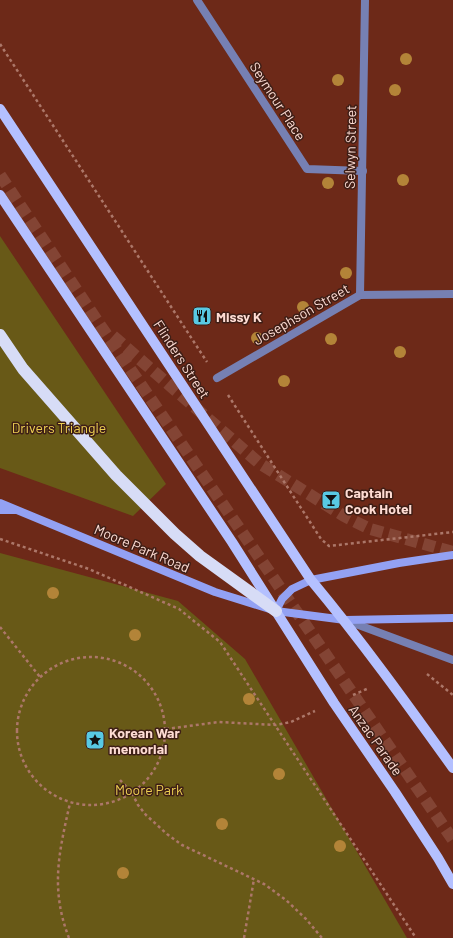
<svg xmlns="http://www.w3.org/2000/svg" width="453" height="938" font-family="Barlow,sans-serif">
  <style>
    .green { fill: #685917 }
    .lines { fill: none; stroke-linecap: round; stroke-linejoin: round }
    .highway-tunnel { stroke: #834434; stroke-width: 12; stroke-dasharray: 12 6; stroke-linecap: butt }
    .path { stroke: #ac7769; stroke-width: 2.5; stroke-dasharray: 3 3; stroke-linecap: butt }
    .lane { stroke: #7680b3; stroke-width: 8 }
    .street { stroke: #7680b3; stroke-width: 8 }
    .secondary { stroke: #93a1f3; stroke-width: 8 }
    .primary { stroke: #b4c0ff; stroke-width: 10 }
    .highway { stroke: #d7dcf6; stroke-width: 12 }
    .tree { fill: #b38438 }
    .labels { text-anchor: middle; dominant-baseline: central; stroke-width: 3; stroke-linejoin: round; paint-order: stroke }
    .street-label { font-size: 14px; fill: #fedcd3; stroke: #3d1e16 }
    .poi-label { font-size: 14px; font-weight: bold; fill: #fedcd3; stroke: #3d1e16; text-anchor: start }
    .park-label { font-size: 14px; fill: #edcf52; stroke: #3d1e16 }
  </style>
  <rect width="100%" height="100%" fill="#6d2918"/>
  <!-- green -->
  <path class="green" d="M0,236L166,484L133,516L0,468Z
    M0,553L178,601L245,659L407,938H0Z"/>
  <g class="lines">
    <!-- highway-tunnel -->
    <path class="highway-tunnel" d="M0,175L100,325L453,840
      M113,336L259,463L344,516L370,529L453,552"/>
    <!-- path -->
    <path class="path" d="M0,44L207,362
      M228,395L321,539L329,546L453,532
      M0,539L89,569L179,609L220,642L416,938
      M0,627L40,677
      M17 731a74 74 0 1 1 148 0a74 74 0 1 1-148 0Z
      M427,674L453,695
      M353,695L369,688
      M166,729L219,722L276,725L291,722L315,711
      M120,780L132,793L138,805L146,815L167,834L182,845L264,884L286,900L306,919L322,938
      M69,938C50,889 59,852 70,803
      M244,938L254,879"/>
    <!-- lane -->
    <path class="lane" d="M197,0L307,169L363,171
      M345,620L453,660"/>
    <!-- street -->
    <path class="street" d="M360,295L365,0
      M217,378L360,295L453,294"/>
    <!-- secondary -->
    <path class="secondary" d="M0,503L215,592L276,611L345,620L453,618
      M0,510H15
      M276,611L282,599L292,589L311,580L399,563L453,555"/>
    <!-- primary -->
    <path class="primary" d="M0,109L311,580C361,640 407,704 453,768
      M0,195L232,542L334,703L395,792L438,858L453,884"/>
    <!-- highway -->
    <path class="highway" d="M0,335L23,369L116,475L175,534L200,556L276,611"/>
  </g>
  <!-- trees -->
  <g class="tree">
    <circle cx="406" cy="59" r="6"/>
    <circle cx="338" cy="80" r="6"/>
    <circle cx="395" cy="90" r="6"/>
    <circle cx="403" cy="180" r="6"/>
    <circle cx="328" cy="183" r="6"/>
    <circle cx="346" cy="273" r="6"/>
    <circle cx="303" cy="307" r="6"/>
    <circle cx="257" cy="338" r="6"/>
    <circle cx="331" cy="339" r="6"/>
    <circle cx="400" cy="352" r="6"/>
    <circle cx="284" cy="381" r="6"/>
    <circle cx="53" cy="593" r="6"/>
    <circle cx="135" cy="635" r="6"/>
    <circle cx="249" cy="699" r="6"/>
    <circle cx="279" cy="774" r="6"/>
    <circle cx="222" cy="824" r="6"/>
    <circle cx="340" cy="846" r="6"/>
    <circle cx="123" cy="873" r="6"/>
  </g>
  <!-- icons -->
  <defs>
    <symbol id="restaurant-square" viewBox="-11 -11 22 22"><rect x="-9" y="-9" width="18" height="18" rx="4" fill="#58c9e3" stroke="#3d1e16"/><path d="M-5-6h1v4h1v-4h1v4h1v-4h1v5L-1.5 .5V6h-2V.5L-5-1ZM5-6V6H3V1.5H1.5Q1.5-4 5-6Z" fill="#111"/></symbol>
    <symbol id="bar-square" viewBox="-11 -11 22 22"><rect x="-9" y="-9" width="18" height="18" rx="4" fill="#58c9e3" stroke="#3d1e16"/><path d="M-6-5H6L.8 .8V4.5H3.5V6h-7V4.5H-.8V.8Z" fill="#111"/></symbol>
    <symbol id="sight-square" viewBox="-11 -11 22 22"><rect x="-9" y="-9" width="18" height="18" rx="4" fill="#58c9e3" stroke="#3d1e16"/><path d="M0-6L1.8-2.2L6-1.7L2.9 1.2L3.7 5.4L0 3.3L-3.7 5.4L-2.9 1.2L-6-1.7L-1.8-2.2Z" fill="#111"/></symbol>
  </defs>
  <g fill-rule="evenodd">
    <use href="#restaurant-square" x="191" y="305" width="22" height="22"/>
    <use href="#bar-square" x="320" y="489" width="22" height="22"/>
    <use href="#sight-square" x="84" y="729" width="22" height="22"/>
  </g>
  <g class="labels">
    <!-- street labels -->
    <g class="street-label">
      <text transform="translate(278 101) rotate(57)">Seymour Place</text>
      <text transform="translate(350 147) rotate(-89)">Selwyn Street</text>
      <text transform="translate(301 314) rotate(-30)">Josephson Street</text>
      <text transform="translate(182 359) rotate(57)">Flinders Street</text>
      <text transform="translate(142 548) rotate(23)">Moore Park Road</text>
      <text transform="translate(376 740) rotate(55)">Anzac Parade</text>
    </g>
    <!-- poi labels -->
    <g class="poi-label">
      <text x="216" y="316">Missy K</text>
      <text x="345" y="492">Captain<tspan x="345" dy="16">Cook Hotel</tspan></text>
      <text x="109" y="732">Korean War<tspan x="109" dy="16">memorial</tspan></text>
    </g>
    <!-- park labels -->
    <g class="park-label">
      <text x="59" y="427">Drivers Triangle</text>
      <text x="149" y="789">Moore Park</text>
    </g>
  </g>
</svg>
